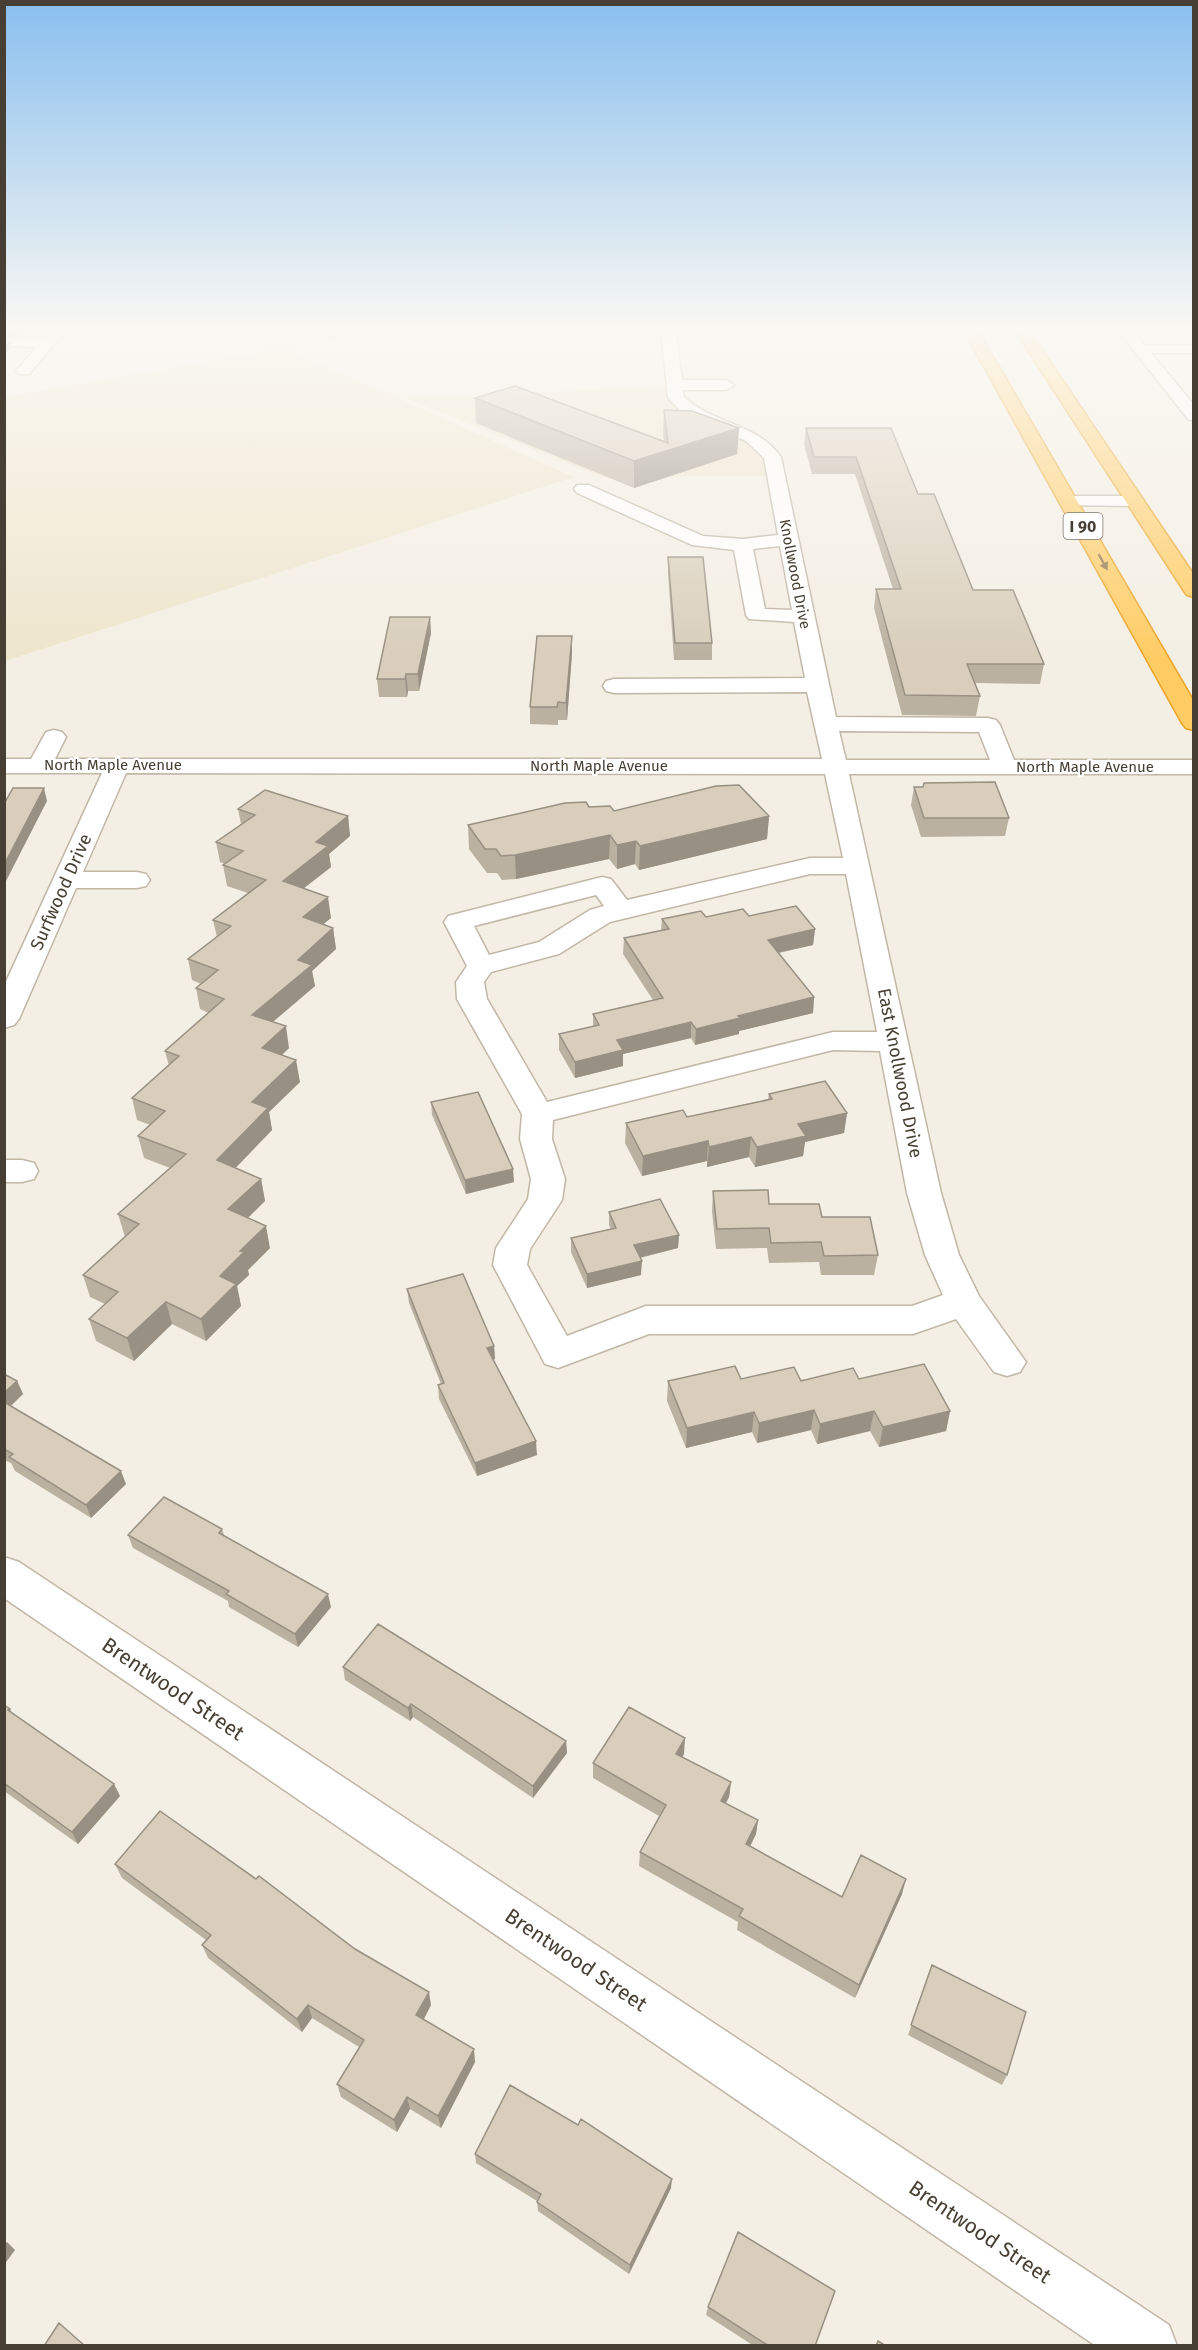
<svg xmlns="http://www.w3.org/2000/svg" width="1198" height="2350" font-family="'Fira Sans',sans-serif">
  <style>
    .education { fill: #eee5cc }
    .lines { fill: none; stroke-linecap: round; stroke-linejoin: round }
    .minor-casing { stroke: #c0b7a6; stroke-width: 3 }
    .highway-casing { stroke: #eca426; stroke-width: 3 }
    .minor { fill: #fff; fill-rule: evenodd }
    .highway { fill: #ffcc64; fill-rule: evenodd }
    .wall { fill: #bbb1a1 }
    .shaded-wall { fill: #989083 }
    .building { fill: #d9cebb; stroke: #989083; stroke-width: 1.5 }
    .oneway { fill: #917747 }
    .labels { text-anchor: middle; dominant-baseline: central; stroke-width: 4.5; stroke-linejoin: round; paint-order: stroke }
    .far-street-label { font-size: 15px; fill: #473f33; stroke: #fff }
    .shield { fill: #fff; stroke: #7e7970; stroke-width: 1.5 }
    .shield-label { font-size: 16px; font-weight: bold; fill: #473f33 }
    .street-label { font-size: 18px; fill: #473f33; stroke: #fff }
    .near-street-label { font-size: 21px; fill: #473f33; stroke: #fff }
  </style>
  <rect width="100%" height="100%" fill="#f4efe4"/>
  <!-- education -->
  <path class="education" d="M284,348L574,477L5,661V397Z
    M674,385L676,398L751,437L776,476L602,477L401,396H478Z"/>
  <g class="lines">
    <defs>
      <path id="minor" d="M52,329H67L29,374H19L16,371L37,347L4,346V338L44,339Z
        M321,329H357C350,336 331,337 321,335L319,332Z
        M661,329H675L682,380H726L734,385L726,390H683L684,397C713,424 757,423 781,457L836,717L988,718L996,720L1000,725L1014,760H1194V774H849L941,1193L959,1255L979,1296L1026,1362L1020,1372L1007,1376L994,1372L956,1319L913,1334H649L558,1368L545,1364L493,1265L496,1248L528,1199L531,1179L520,1139L522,1114L457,999L456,982L467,966L444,922L448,916L602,877L611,879L627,900L810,858H843L825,774L126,773L83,872H137L146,874L150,880L146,886L137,888H76L19,1019L14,1025L4,1028V986L102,773H4V759H31L46,732L54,730L62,732L66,737L55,759H822L807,692L614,693L606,691L603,686L606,681L614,679L805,678L794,622L749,619L746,615L734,550L692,545L577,493L574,489L577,485H589L703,536L743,539L778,535L764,458L746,441L693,419L681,411L668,398ZM780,546L792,610L765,609L753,549ZM839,731L979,732L990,760H846ZM810,874H846L877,1032H833L547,1102L487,999L484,982L491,972L559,954L610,922ZM596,895L604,906L590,910L539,942L489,955L474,926ZM833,1050L880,1051L907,1193L925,1255L943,1295L912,1306H646L567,1336L527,1265L530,1249L562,1200L565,1179L552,1139L553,1120Z
        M1117,329H1132L1144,345H1194V353H1151L1194,405V421L1188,419Z
        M1069,496H1135L1141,497L1144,501L1141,505L1135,506L1063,505L1060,501L1063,497Z
        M4,1160H22L34,1163L38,1171L34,1179L22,1182H4Z
        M4,1557L19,1562L1169,2325L1177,2346H1096L4,1598Z"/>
      <path id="highway" d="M963,329H977L1194,702V730L1186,728L1182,723Z
        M1014,329H1028L1194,575V597L1187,595L1184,591Z"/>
    </defs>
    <!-- minor casing -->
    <use href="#minor" class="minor-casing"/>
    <!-- highway casing -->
    <use href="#highway" class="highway-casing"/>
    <!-- minor -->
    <use href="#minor" class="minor"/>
    <!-- highway -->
    <use href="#highway" class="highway"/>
  </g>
  <!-- wall -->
  <path class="wall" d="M4,329H25L19,336H4Z
    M475,398L664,441L663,435L664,410L739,428L737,454L634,488L476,423Z
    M806,428H891L918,494L973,590L1044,664L1040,684L975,683L980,696L976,716L902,715L874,608L876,589H893L855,474H812L804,444Z
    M668,557L712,643V660H674L668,573Z
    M430,617L431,633L419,691H408L407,697H379L377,679Z
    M572,653L567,720H558V725L530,724V707Z
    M914,787L1009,818L1005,836L921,837L911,805Z
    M238,809L348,816L350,836L329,854L331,867L303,889L331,918L323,924L333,928L336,949L312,971L315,986L273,1022L289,1048L282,1055L300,1082L269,1112L272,1130L235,1168L261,1179L265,1201L248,1218L270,1248L248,1270L249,1275L237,1286L241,1306L206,1341L172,1324L134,1361L96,1341L89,1319L105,1304L90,1297L83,1275L125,1237L118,1214L170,1168L144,1158L138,1136L150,1125L137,1120L132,1098L169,1066L165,1051L209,1013L200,1009L196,988L201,984L192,980L188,959L217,937L213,920L248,893L227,886L223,865L225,864L220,862L216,842L241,824Z
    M614,811L769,816L767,839L639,870L635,864L617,869L609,859L516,879L502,880L497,873H487L469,849L468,825Z
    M749,916L815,929L813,945L779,953L814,997L813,1013L739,1031V1034L695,1045L691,1038L623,1054V1066L575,1078L559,1050V1034L593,1026V1014L653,1000L623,954L624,938L661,930L662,919L706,917Z
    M769,1094L847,1113L844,1133L805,1142L803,1156L755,1167L749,1157L707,1167V1161L642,1176L625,1143L626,1123L687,1117L768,1099Z
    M431,1102L514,1182L466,1194L432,1115Z
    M713,1191L822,1217L878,1255L874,1275H821L819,1262L769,1263L767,1248L716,1249L712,1211Z
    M609,1212L679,1235L678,1248L640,1258L641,1275L587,1288L571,1252V1238L611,1229L609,1225Z
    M407,1289L494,1346L495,1359L493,1360L537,1455L477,1476L439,1399L438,1385L441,1384L409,1303Z
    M4,1374L17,1381L23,1394L11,1406L126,1484L91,1518L15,1471L11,1463L4,1460Z
    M859,1379L950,1411L946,1431L879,1447L870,1431L817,1444L811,1430L757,1443L752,1432L686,1448L667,1401L668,1381Z
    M222,1529L224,1535L331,1607L298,1647L229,1607L228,1601L133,1548L128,1535Z
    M343,1667L566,1741L567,1753L533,1798L413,1717L410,1721L345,1680Z
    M4,1705L10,1709L12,1713L114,1784L120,1796L78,1844L4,1791Z
    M684,1754L682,1757L731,1782L729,1797L726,1803L758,1820L756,1834L750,1846L842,1897L902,1894L855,1998L737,1930L738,1922L639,1866L640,1852L659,1816L593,1778V1763Z
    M115,1864L431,2005L424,2019L475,2062L441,2128L410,2109L397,2132L341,2097L337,2084L359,2047L312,2018L302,2032L208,1958L202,1945L206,1940L122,1878Z
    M932,1965L1007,2075L1002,2085L908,2035Z
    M475,2154L671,2188L629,2274L538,2211L537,2201L476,2163Z
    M708,2307L815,2346H754L706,2315Z"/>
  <!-- shaded-wall -->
  <path class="shaded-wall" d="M19,329H25L19,336L18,330Z
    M10,343L11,348L4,356V348Z
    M739,428L737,454L634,488V461Z
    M430,617L431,633L419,691L418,674Z
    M572,636V653L567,720L566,703Z
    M406,674L408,691L407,697L405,679Z
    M44,788L47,801L4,885V865Z
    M348,816L350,836L329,854L331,867L286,902L283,881L316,842Z
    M769,816L767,839L639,870L640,846Z
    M610,835L609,859L516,879L515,855Z
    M636,841L635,864L617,869V845Z
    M328,897L331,918L306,938L303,917Z
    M333,928L336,949L312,971L315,986L256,1036L252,1015L298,960Z
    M815,929L813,945L767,955L768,940Z
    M814,997L813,1013L739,1031V1034L695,1045L696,1029L738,1016Z
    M691,1022V1038L623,1054V1066L575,1078V1062L617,1040Z
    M286,1026L289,1048L266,1070L262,1048Z
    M296,1060L300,1082L269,1112L272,1130L222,1182L217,1160L252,1102Z
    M847,1113L844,1133L805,1142L803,1156L755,1167L757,1147L798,1124Z
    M751,1137L749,1157L707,1167L709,1147Z
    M708,1141L707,1161L642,1176L643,1156Z
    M513,1169L514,1182L466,1194L465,1180Z
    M261,1179L265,1201L233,1232L228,1209Z
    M266,1226L270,1248L248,1270L249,1275L237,1286L241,1306L206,1341L201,1319L220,1276L240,1251Z
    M679,1235L678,1248L634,1259V1245Z
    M642,1261L641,1275L587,1288V1274Z
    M166,1302L172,1324L134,1361L127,1338Z
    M494,1346L495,1359L488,1361L487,1348Z
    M17,1381L23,1394L4,1412V1393Z
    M814,1410L811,1430L757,1443L759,1423Z
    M874,1411L870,1431L817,1444L820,1424Z
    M950,1411L946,1431L879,1447L883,1427Z
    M754,1412L752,1432L686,1448L687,1428Z
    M536,1441L537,1455L477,1476L475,1463Z
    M121,1471L126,1484L91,1518L86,1505Z
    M328,1594L331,1607L298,1647L295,1634Z
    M411,1704L413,1717L410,1721L408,1708Z
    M685,1738L684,1754L675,1769L676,1754Z
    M566,1741L567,1753L533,1798V1786Z
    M731,1782L729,1797L719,1816L721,1801Z
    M114,1784L120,1796L78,1844L72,1832Z
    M758,1820L756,1834L744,1859L746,1844Z
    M906,1879L902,1894L855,1998L859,1985Z
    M429,1992L431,2005L419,2028L416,2015Z
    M308,2005L312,2018L302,2032L297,2019Z
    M474,2049L475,2062L441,2128L438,2116Z
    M407,2097L410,2109L397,2132L394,2120Z
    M672,2179L671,2188L629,2274L630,2265Z
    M7,2242L15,2250L4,2265V2245Z"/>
  <!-- building -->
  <path class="building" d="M4,329H19L18,330L4,331Z
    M4,342L10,343L4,348Z
    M515,386L668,443L664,410L692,411L739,428L634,461L475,398Z
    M806,428H891L918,494H934L973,590H1013L1044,664H967L980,696L905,695L876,589H901L856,457H814Z
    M668,557H703L712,643H675Z
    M390,617H430L418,674H406L405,679H377Z
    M537,636H572L566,703L558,702L557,707H530Z
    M995,782L1009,818H924L914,787H923L924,783Z
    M739,785L769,816L640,846L636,841L617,845L610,835L515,855L501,856L496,849H485L468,825L565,803L586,802L589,807L610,806L614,811L716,786Z
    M13,788H44L4,865V804Z
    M265,790L348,816L316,842L328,846L283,881L328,897L303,917L333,928L298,960L312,965L252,1015L286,1026L262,1048L296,1060L252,1102L268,1108L217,1160L261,1179L228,1209L266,1226L240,1251L244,1252L220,1276L236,1284L201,1319L166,1302L127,1338L89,1319L118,1292L83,1275L139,1224L118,1214L186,1154L138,1136L165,1111L132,1098L179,1056L165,1051L224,999L196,988L218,970L188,959L231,926L213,920L266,880L223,865L243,851L216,842L255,815L238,809Z
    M796,906L815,929L768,940L814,997L738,1016L740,1018L696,1029L691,1022L617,1040L623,1050L575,1062L559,1034L599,1025L593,1014L663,998L624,938L669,929L662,919L701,911L706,917L743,909L749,916Z
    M825,1081L847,1113L798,1124L806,1136L757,1147L751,1137L709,1147L708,1141L643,1156L626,1123L683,1110L687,1117L772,1099L769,1094Z
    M478,1092L513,1169L465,1180L431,1102Z
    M768,1190L769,1204H819L822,1217H870L878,1255L824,1256L821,1242L771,1243L769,1228L717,1229L713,1191Z
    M660,1199L679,1235L634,1245L642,1261L587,1274L571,1238L616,1228L609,1212Z
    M463,1274L494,1346L487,1348L536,1441L475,1463L438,1385L444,1383L407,1289Z
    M924,1364L950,1411L883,1427L874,1411L820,1424L814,1410L759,1423L754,1412L687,1428L668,1381L735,1366L741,1379L794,1367L801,1381L853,1368L859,1379Z
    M4,1374L17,1381L4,1393Z
    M4,1402L121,1471L86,1505L9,1457L13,1454L4,1449Z
    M164,1497L222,1529L219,1533L328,1594L295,1634L226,1594L229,1591L128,1535Z
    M378,1624L566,1741L533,1786L411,1704L408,1708L343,1667Z
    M4,1705L10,1709L8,1710L114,1784L72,1832L4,1783Z
    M629,1707L685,1738L676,1754L731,1782L721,1801L758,1820L746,1844L842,1897L861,1855L906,1879L859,1985L739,1916L743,1909L640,1852L666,1805L593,1763Z
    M160,1811L256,1879L259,1876L355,1949L429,1992L416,2015L474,2049L438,2116L407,2097L394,2120L337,2084L364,2040L308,2005L297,2019L202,1945L211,1935L115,1864Z
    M932,1965L1026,2012L1007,2075L911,2025Z
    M510,2085L578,2125L581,2119L672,2179L630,2265L537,2202L541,2194L475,2154Z
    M738,2232L835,2291L815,2346H769L708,2307Z
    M59,2323L85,2346H44Z
    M878,2341L886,2346H876Z"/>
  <!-- one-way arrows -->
  <defs><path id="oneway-solid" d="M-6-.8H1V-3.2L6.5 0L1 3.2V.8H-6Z" transform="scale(1.5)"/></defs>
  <use class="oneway" href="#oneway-solid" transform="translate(1103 562) rotate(61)"/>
  <!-- sky -->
  <linearGradient id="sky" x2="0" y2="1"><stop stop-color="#89bfee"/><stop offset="0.5" stop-color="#faf8f3"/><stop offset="1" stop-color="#faf8f3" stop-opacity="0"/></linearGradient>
  <rect width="1198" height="658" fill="url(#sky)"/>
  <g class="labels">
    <!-- far-street labels -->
    <g class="far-street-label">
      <text transform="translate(795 574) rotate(79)">Knollwood Drive</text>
      <text x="113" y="765">North Maple Avenue</text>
      <text x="599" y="766">North Maple Avenue</text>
      <text x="1085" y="767">North Maple Avenue</text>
    </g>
    <!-- shield labels -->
    <rect class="shield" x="1063.5" y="513" width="39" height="26" rx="4.5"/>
    <g class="shield-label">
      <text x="1083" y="526">I 90</text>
    </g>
    <!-- street labels -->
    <g class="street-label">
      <text transform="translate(61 892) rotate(-66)">Surfwood Drive</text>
      <text transform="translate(900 1073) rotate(79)">East Knollwood Drive</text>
    </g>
    <!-- near-street labels -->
    <g class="near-street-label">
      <text transform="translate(173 1689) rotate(34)">Brentwood Street</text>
      <text transform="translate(576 1960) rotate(34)">Brentwood Street</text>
      <text transform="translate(980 2232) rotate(34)">Brentwood Street</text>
    </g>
  </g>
  <!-- border -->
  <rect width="1198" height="2350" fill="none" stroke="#473f33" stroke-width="12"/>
</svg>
